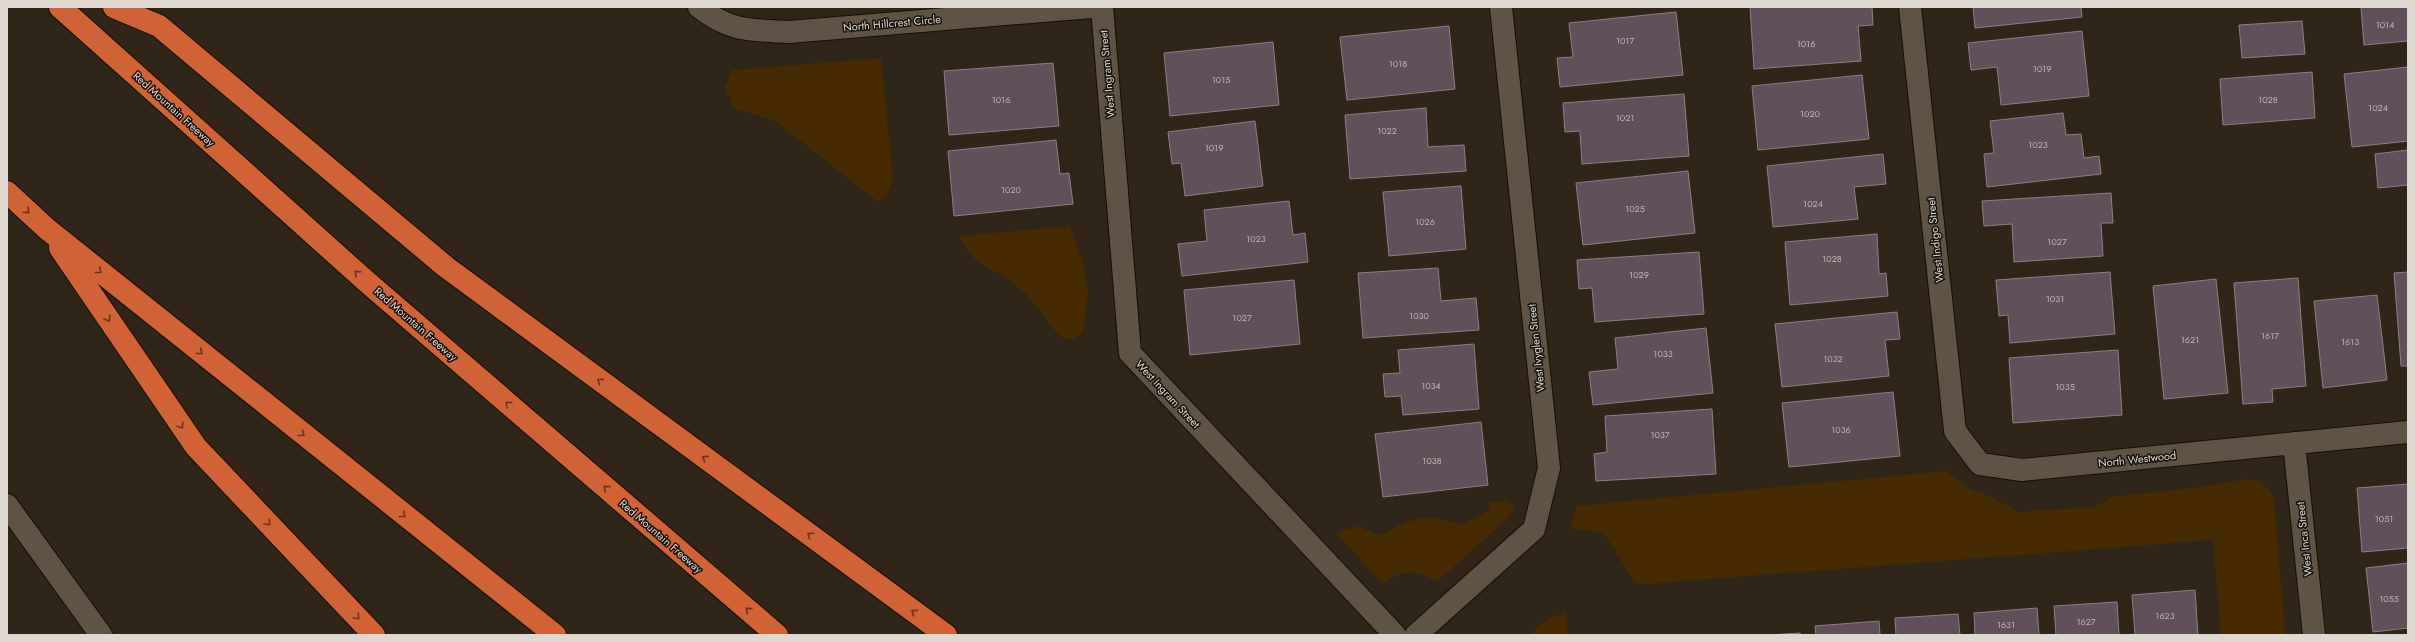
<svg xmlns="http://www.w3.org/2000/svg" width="2415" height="642" font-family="Jost,sans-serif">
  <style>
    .green { fill: #462a01 }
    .building { fill: #615059; stroke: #917e87 }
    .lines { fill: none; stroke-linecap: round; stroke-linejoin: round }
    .minor-casing { stroke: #170e04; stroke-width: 24 }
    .highway-casing { stroke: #170e04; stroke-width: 24 }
    .minor { stroke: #5f5345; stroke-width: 22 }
    .highway { stroke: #d06235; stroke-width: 22 }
    .oneway { stroke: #68341d }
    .labels { text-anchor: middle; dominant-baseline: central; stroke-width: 3; stroke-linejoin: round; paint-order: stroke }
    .number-label { font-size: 9px; fill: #c0b7b3 }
    .street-label { font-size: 11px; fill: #e0d9d1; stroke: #130f09 }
  </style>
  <rect width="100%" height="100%" fill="#2f2518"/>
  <!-- green -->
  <path class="green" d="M881,58L893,180L887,194L878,202L775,121L734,108L725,87L733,70Z
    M1070,226L1083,262L1088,289L1083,333L1072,340L1060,337C1045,319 1033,298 1014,284C992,267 970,265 960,236Z
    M1946,471L1971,490L1991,496L2018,512L2095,507L2111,497L2202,487L2246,479L2259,481L2268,488L2274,500L2285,635H2221L2213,540L1646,584L1635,583L1604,533L1570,528L1577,506Z
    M1508,500L1515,507L1507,519L1437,582C1419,570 1400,569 1383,584L1336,533L1359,526L1377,535H1382C1410,517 1428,513 1460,525L1489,511V503Z
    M1566,612L1568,635H1530C1541,623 1551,616 1566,612Z"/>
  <!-- building -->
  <path class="building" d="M1750,7H1872L1873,25L1858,26L1861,61L1754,69Z
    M1973,7H2081L2082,17L1975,28Z
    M2361,7H2408V41L2364,45Z
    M1676,12L1683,75L1560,87L1557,58L1573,57L1569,23Z
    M2302,21L2305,54L2242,58L2239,25Z
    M1449,26L1455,89L1347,100L1340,37Z
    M2082,31L2089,96L2001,105L1997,67L1971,70L1968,43Z
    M1273,42L1279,105L1170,116L1164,53Z
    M1053,63L1059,126L949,135L944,71Z
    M2408,67V141L2352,147L2344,74Z
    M2312,72L2315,118L2223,125L2220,79Z
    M1862,75L1869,139L1758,150L1752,86Z
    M1684,94L1689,156L1582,164L1580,131L1565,132L1563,103Z
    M1426,108L1428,147L1464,145L1466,171L1350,179L1345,115Z
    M2063,113L2066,135L2081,134L2084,158L2099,156L2101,174L1987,187L1984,154L1994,153L1990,121Z
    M1255,121L1263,186L1185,196L1181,163L1172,164L1168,132Z
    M1056,140L1060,174L1069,173L1073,204L954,216L948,151Z
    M2408,150V185L2378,188L2375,154Z
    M1883,154L1886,184L1854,187L1858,219L1773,227L1767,166Z
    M1688,171L1695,233L1583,245L1576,183Z
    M1461,186L1466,249L1389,256L1383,192Z
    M2111,193L2113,223H2101L2103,256L2014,262L2012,224L1984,226L1982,201Z
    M1289,201L1293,235L1305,233L1308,262L1182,276L1178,244L1207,241L1204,210Z
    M1877,234L1879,274L1886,273L1888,296L1790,305L1785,242Z
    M1699,252L1704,314L1595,322L1592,288L1579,289L1577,260Z
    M1438,268L1441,301L1476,298L1479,330L1363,338L1358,273Z
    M2110,272L2115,334L2010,343L2008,315L1999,316L1996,280Z
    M2408,272V366H2401L2394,273Z
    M2298,278L2306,386L2272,389L2273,402L2243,404L2234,283Z
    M2216,279L2228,393L2164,399L2153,286Z
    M1294,280L1300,344L1190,355L1184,290Z
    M2377,295L2387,380L2323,388L2314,301Z
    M1897,312L1900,339L1885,340L1889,376L1782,387L1775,324Z
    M1706,328L1713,393L1593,405L1589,372L1618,369L1615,338Z
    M1474,344L1479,409L1403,415L1401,396L1385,397L1383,374L1400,373L1398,350Z
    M2118,350L2122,415L2013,423L2009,358Z
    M1893,392L1900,456L1789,467L1782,403Z
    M1712,409L1716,474L1596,481L1594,454L1607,452L1605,416Z
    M1481,422L1488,485L1383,497L1375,434Z
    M2408,484V548L2362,552L2357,488Z
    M2408,563V628L2373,632L2366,568Z
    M2195,590L2198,635H2135L2132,595Z
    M2117,602L2119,635H2056L2054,606Z
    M2037,608L2039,635H1975L1974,613Z
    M1958,614L1960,635H1896L1895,618Z
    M1879,621L1880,635H1816L1815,626Z
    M1800,633L1801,635H1769Z"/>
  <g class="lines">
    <defs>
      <path id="minor" d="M699,7C730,32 751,30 789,32L1091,7
        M1102,7L1130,353L1395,635
        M1910,7L1955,431L1980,464L2022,470L2408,432
        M2294,443L2314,635
        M7,505L101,635
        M1416,635L1534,529L1549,468L1501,7"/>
      <path id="highway" d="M60,7L367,282L777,635
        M114,7L159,26L446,267L946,635
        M7,192L47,229L555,635
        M60,248L196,447L374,635"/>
    </defs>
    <!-- minor casing -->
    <use href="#minor" class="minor-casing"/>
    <!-- highway casing -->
    <use href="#highway" class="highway-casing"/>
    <!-- minor -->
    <use href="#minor" class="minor"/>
    <!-- highway -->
    <use href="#highway" class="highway"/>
  </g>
  <!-- one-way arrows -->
  <defs><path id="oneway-chevron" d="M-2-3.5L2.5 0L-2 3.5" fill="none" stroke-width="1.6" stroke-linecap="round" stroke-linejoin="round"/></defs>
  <g class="oneway">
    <use href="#oneway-chevron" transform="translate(27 211) rotate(42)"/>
    <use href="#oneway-chevron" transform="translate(99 271) rotate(39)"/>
    <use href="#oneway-chevron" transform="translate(357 273) rotate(-138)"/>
    <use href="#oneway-chevron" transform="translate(108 319) rotate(56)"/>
    <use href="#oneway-chevron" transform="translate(200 352) rotate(39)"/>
    <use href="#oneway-chevron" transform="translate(600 381) rotate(-144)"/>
    <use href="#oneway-chevron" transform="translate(508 404) rotate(-139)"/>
    <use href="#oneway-chevron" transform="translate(181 426) rotate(56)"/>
    <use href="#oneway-chevron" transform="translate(302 434) rotate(39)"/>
    <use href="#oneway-chevron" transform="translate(705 458) rotate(-144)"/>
    <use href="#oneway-chevron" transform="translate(606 488) rotate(-139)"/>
    <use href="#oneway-chevron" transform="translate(403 515) rotate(39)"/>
    <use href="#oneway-chevron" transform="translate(268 523) rotate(47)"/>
    <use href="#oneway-chevron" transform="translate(810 535) rotate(-144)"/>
    <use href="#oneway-chevron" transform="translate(748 610) rotate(-139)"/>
    <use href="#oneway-chevron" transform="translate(914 612) rotate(-144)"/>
    <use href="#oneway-chevron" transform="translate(357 617) rotate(46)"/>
  </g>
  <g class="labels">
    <!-- number labels -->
    <g class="number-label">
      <text x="2385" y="24">1014</text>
      <text x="1625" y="40">1017</text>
      <text x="1806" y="43">1016</text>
      <text x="1398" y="63">1018</text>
      <text x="2042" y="68">1019</text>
      <text x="1221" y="79">1015</text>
      <text x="1001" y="99">1016</text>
      <text x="2268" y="99">1028</text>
      <text x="2378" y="107">1024</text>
      <text x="1810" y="113">1020</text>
      <text x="1625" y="117">1021</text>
      <text x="1387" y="130">1022</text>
      <text x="2038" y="144">1023</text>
      <text x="1214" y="147">1019</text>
      <text x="1011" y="189">1020</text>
      <text x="1813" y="203">1024</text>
      <text x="1635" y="208">1025</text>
      <text x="1425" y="221">1026</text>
      <text x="1256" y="238">1023</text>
      <text x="2057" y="241">1027</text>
      <text x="1832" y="258">1028</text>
      <text x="1639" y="274">1029</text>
      <text x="2055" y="298">1031</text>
      <text x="1419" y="315">1030</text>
      <text x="1242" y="317">1027</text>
      <text x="2270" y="335">1617</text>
      <text x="2190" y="339">1621</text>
      <text x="2350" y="341">1613</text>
      <text x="1663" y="353">1033</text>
      <text x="1833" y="358">1032</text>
      <text x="1431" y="385">1034</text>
      <text x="2065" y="386">1035</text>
      <text x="1841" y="429">1036</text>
      <text x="1660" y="434">1037</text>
      <text x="1432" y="460">1038</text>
      <text x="2384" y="518">1051</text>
      <text x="2389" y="598">1055</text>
      <text x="2165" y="615">1623</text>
      <text x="2086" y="621">1627</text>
      <text x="2006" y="624">1631</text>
    </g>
    <!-- street labels -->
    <g class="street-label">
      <text transform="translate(892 23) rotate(-5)">North Hillcrest Circle</text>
      <text transform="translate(1107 74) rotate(-95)">West Ingram Street</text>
      <text transform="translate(174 109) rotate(42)">Red Mountain Freeway</text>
      <text transform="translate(1935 240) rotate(-96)">West Indigo Street</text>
      <text transform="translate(416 324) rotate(41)">Red Mountain Freeway</text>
      <text transform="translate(1536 348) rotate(-96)">West Ivyglen Street</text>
      <text transform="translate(1168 394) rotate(47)">West Ingram Street</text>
      <text transform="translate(2137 459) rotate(-6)">North Westwood</text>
      <text transform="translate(661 536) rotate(41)">Red Mountain Freeway</text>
      <text transform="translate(2304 539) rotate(-96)">West Inca Street</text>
    </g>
  </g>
  <!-- border -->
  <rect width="2415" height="642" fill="none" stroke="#e0d9d1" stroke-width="16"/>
</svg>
